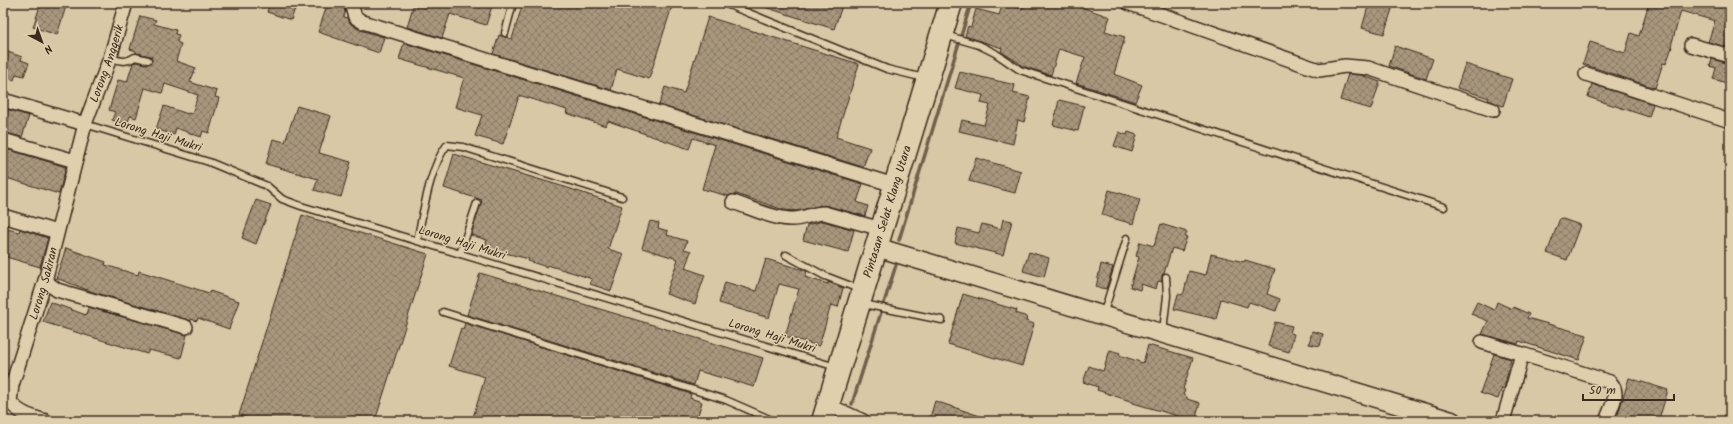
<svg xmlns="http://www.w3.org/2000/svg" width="1733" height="424" font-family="Kalam,sans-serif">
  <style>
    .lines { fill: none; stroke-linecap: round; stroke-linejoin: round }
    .stream { stroke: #705f4c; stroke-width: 3.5 }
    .building { fill: url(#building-cross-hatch); stroke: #3b2a1e }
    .lane-casing { stroke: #3b2a1e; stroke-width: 9 }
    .street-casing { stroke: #3b2a1e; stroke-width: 16 }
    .secondary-casing { stroke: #3b2a1e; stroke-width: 21 }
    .highway-casing { stroke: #3b2a1e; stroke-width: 25 }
    .lane { stroke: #e0cfac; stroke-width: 6 }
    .street { stroke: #e0cfac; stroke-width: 13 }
    .secondary { stroke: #e0cfac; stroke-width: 18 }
    .highway { stroke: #e0cfac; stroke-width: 22 }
    .labels { text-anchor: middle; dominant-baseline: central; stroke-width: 3; stroke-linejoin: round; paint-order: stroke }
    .street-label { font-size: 12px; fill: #3b2a1e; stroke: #e0cfac }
  </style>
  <defs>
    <pattern id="building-cross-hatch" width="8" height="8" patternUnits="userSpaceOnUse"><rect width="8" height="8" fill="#a8977d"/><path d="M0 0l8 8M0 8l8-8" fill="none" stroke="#8a7b66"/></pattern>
  </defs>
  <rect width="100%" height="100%" fill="#d9c8a6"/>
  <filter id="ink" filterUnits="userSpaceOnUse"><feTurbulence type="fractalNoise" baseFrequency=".025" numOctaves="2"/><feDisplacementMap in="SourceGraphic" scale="8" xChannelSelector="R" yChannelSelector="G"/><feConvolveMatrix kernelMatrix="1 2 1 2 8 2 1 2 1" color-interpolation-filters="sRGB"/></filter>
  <g filter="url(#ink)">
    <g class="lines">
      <!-- stream -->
      <path class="stream" d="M899,240L971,3
        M852,404L896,265"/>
    </g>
    <!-- building -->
    <path class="building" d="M41,3H67L57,35L33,27Z
      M270,3H297L291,20L267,12Z
      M328,3H343L345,13L344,17L347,18L351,24L360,30L384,37L379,53L318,32Z
      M414,3H493L486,25L450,14L442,38L407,27Z
      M523,3H673L649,79L617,69L611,90L493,54L499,35L512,39Z
      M758,3H843L834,29L758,5Z
      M1003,3L1022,9L1024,3H1070L1110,17L1105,31L1125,37L1114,74L1142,85L1135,102L1076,83L1085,57L1059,49L1051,75L1022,66L1018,62L1001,52L1002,48L965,36L968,26L971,27L976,9L999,15Z
      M1369,3H1394L1384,34L1362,28Z
      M1649,3H1730V48L1708,42L1715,21L1681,11L1671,46L1672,47L1666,64L1663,63L1655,88L1583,64L1590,42L1625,53L1631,33L1639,36Z
      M140,16L156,20L154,24L176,30L175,34L179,35L177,42L181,44L176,61L196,68L190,82L217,91L215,97L219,98L209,133L203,131L201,137L176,128L174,135L156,129L164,106L188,114V113L192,114L198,95L165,84L162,93L145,88L136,118L130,116L127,125L112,120L115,112L109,110L118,80L127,82L133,63L136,62L149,64L152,61L151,56L136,53V51L130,49Z
      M708,17L859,64L836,137L870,148L863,167L659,105L665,87L684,93Z
      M404,43L863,184L857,202L868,206L865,216L824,205L797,211L784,210L736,194L728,196L702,189L715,145L693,138L689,149L608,121L606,126L566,113L567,110L522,96H519L503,144L475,136L482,115L455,107L464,78L399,59Z
      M1395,46L1433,59L1426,79L1389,66Z
      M5,51L22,57L21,60L29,63L24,76L16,74L14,80L3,76V57Z
      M1712,59L1730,64V84L1713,79L1716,68L1710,66Z
      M1465,64L1512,79L1503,106L1488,100L1489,98L1457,88Z
      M960,72L1015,85L1013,93L1030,97L1024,122L1018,120L1013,144L959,131L962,120L984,125L990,105L981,103L983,95L955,88Z
      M1348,74L1361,75L1380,82L1371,109L1340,100Z
      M1592,84L1653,104L1649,117L1588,97Z
      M1059,100L1084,106L1078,131L1053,125Z
      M297,106L331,116L319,153L351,162L341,197L314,190L318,179L266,164L273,139L285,142Z
      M3,108L29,116L22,137L6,133L8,127L3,126Z
      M1119,132L1127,135L1128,132L1137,135L1132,152L1114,146Z
      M3,148L66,167L59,194L3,177Z
      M454,154L568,188L622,206L608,249L624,254L611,291L590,284L592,279L574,273L547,265V267L528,261L529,259L485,248L487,240L471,235L482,200L444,188Z
      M976,158L1021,171L1015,193L969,181Z
      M1109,190L1140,199L1133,224L1102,215Z
      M256,200L271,205L256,244L242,238Z
      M302,215L428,254L375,421H245L246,417L239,415Z
      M1560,218L1580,225L1567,260L1547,253Z
      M1003,219L1012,221L1003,255L955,243L958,228L979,233L982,224L1001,229Z
      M650,221L659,223L658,228L668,231L667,235L687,241L684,249L691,251L685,268L705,275L695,304L666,294L678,259L642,248Z
      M823,221L854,230L848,252L803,240L807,225Z
      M1161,224L1187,232L1185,237H1187L1182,251L1172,248L1164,273L1162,275V282L1158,281L1156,289L1141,284L1140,290L1130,287L1139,257L1136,256L1140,242L1154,246Z
      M3,228L19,232L20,229L48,238L40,267L3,256Z
      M66,248L106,262L105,265L138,275L139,271L209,293L210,291L239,301L229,329L198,318L197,321L191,319V321L93,292L56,278Z
      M1029,252L1049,258L1044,277L1023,271Z
      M1211,254L1244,262L1245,260L1275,269L1267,294L1280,299L1276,311L1249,302L1247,307L1221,299L1216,319L1174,309L1178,294L1182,295L1184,292L1189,271L1206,275Z
      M766,259L807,271L805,277L828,284V282L843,288L838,307L831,305L819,346L785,336L799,289L779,284L769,318L719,303L725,282L756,291Z
      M1101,264L1113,267L1106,289L1096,287Z
      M480,273L763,358L754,387L698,371L694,385L467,315Z
      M963,294L1017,310L1016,313L1027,317L1026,321L1034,324L1022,366L948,344Z
      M50,302L86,315L88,307L187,335L181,358L149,350L147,354L43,322Z
      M1477,302L1494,310L1497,302L1512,309L1513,307L1529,314L1527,318L1587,335L1579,360L1519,341L1518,344L1482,334L1488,321L1471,314Z
      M1275,322L1292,326L1290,333L1294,334L1289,352L1268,346Z
      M465,323L691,394L690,398L702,402L696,421H472L485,377L449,366L461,328L463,329Z
      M1312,331L1323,334L1320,346L1309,344Z
      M1148,345L1193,358L1183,389L1185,390L1183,395L1187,397V399L1200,403L1195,421L1133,403V402L1097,390L1098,387L1083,382L1089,366L1103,371L1110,350L1120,353L1119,355L1143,363Z
      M1494,354L1511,359L1504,389L1502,388L1498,399L1480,393Z
      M1629,378L1668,390L1659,419L1654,417L1653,421H1616Z
      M935,401L989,419V421H929Z"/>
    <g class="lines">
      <defs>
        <path id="lane" d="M724,3L887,69L924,78
          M505,33L513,3
          M945,35L979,45L995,53L1020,70L1444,207
          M110,58C121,61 126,63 135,57L148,60
          M85,124L209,162L267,186L282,199L301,206L836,367
          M417,241C423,214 430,166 447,145L463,147L622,197
          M460,254L477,203
          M786,255L825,276L859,289
          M863,304L942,320
          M443,312L726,400L774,421
          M1103,315L1127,238
          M1163,331L1167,296L1166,277"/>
        <g id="street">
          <path d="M351,3L355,17L363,22L894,185"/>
          <path d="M1128,3L1319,70L1345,66L1368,68L1493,110"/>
          <path d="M1691,45L1730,56"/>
          <path d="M1586,74L1730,121"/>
          <path d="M3,100L85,124"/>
          <path d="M3,140L75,161"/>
          <path d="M733,202C751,208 771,218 790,219C801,220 812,213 824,213L881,229"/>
          <path d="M3,216L57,232"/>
          <path d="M45,281L57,290L186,327"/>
          <path d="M1482,342L1522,354L1503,421"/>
          <path d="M1522,354L1610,382C1621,393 1611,407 1606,421"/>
          <path d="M828,405L863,421"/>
          <path id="s1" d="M46,421C31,417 20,414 10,402L12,385L45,281L85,124L110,58L126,3"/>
        </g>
        <path id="secondary" d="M876,247L1452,421"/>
        <g id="highway">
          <path id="s2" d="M823,421L951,3"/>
        </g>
      </defs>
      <!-- lane casing -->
      <use href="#lane" class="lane-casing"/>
      <!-- street casing -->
      <use href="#street" class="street-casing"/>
      <!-- secondary casing -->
      <use href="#secondary" class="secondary-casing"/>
      <!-- highway casing -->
      <use href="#highway" class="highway-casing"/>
      <!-- lane -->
      <use href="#lane" class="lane"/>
      <!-- street -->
      <use href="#street" class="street"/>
      <!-- secondary -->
      <use href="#secondary" class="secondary"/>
      <!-- highway -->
      <use href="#highway" class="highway"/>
    </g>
  </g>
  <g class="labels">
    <!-- street labels -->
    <g class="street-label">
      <text stroke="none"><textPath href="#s1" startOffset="394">Lorong Anggerik</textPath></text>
      <text transform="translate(158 135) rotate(17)">Lorong Haji Mukri</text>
      <text stroke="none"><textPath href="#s2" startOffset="219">Pintasan Selat Klang Utara</textPath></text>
      <text transform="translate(462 243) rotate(17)">Lorong Haji Mukri</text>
      <text stroke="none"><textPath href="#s1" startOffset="165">Lorong Sakiran</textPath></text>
      <text transform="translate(772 336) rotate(17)">Lorong Haji Mukri</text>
    </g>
  </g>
  <!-- margin -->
  <rect width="1733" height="424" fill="none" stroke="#e0cfac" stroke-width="16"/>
  <rect x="8" y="8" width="1717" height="408" fill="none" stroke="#3b2a1e" stroke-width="1.5" filter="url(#ink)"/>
  <!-- north arrow -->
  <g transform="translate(42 42) rotate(139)" stroke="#e0cfac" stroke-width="3" paint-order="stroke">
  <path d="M0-3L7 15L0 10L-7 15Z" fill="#3b2a1e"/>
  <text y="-6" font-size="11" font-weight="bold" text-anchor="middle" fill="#3b2a1e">N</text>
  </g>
  <!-- scale -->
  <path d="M1583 394v6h91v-6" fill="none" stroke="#3b2a1e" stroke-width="2"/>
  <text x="1589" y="394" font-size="12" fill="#3b2a1e" stroke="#e0cfac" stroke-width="3" paint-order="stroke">50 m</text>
</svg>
